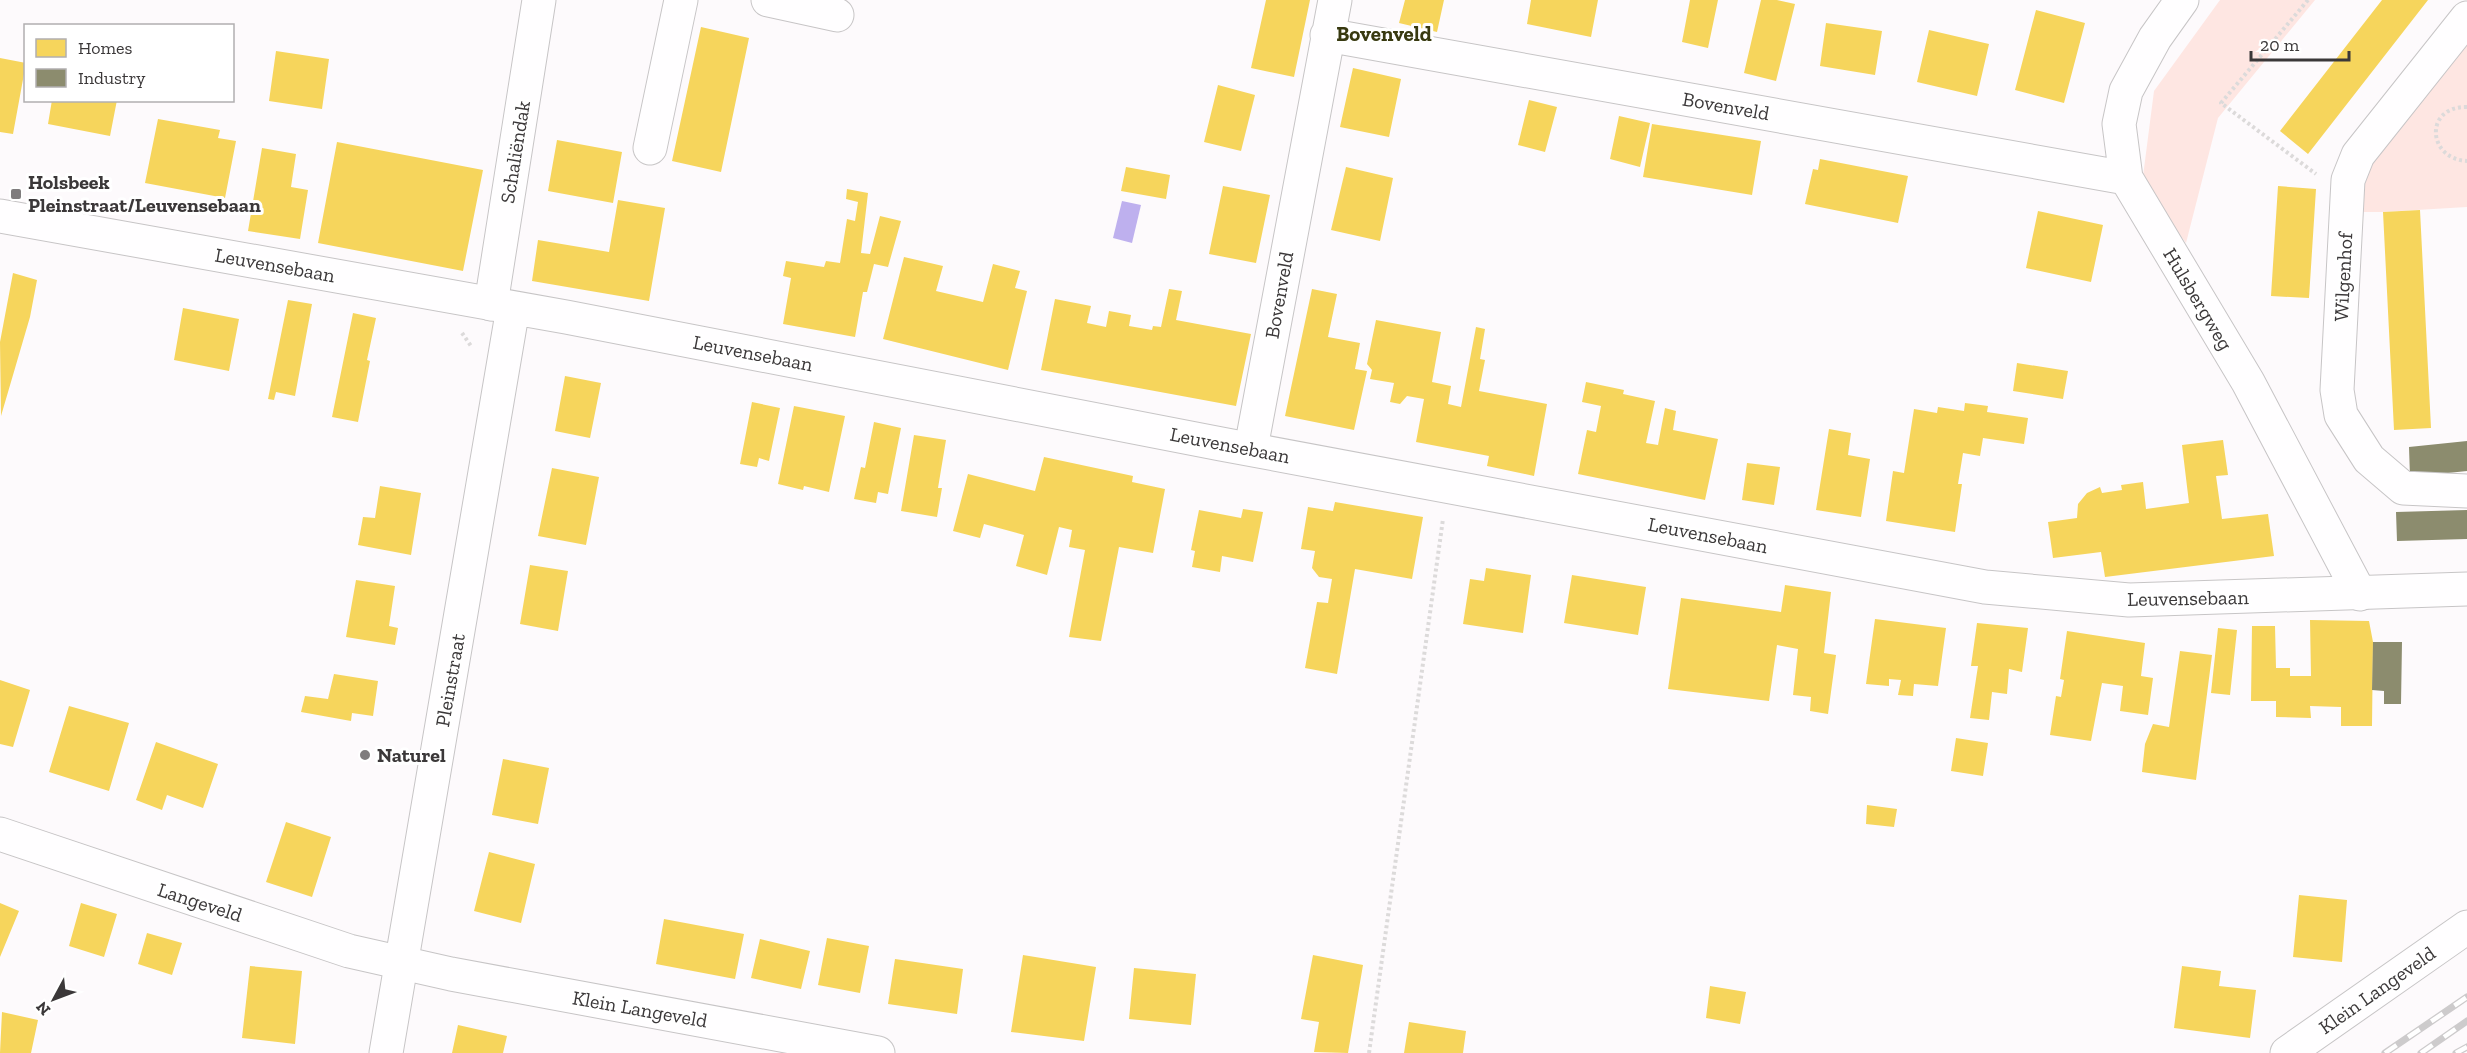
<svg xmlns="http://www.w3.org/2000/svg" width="2467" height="1053" font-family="'Zilla Slab',serif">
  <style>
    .green { fill: #fee6e2 }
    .water { fill: #beb0ee }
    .homes { fill: #f6d55c }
    .industry { fill: #8c8c6e }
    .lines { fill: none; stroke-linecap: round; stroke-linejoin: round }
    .street-casing { stroke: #c7c5c6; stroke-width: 35 }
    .secondary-casing { stroke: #c7c5c6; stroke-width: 35 }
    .path { stroke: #dcdada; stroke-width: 4; stroke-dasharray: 3 3; stroke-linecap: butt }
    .street { stroke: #fffeff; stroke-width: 33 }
    .secondary { stroke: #fffeff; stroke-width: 33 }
    .rail-casing { stroke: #cdcbcc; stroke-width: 7 }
    .rail { stroke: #fff; stroke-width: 4.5; stroke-dasharray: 14; stroke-linecap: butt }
    .poi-dot { fill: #7f7c7d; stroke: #fff; stroke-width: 2 }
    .labels { text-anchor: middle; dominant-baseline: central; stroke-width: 6; stroke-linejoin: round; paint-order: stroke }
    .street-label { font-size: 20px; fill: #3b3839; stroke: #fff }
    .poi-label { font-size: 20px; font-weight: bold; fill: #3b3839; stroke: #fff; text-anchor: start }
    .neighbourhood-label { font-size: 21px; font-weight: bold; fill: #383910; stroke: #fff }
  </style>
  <rect width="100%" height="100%" fill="#fdfafc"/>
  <!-- green -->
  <path class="green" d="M2220,0H2315L2218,118L2186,243L2142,184L2154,91Z
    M2467,37V207L2383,212H2347L2348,180Z"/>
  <!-- water -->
  <path class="water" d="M1122,201L1141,205L1132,243L1113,238Z"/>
  <!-- homes -->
  <path class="homes" d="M1266,0H1310L1294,77L1251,68Z
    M1405,0H1444L1437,32L1399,23Z
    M1531,0H1598L1591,37L1527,24Z
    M1690,0H1718L1708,48L1682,42Z
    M1761,0H1777L1795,4L1776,81L1744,73Z
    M2382,0H2428L2308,154L2280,131Z
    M2036,10L2085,23L2064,103L2015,90Z
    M1826,23L1882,31L1875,75L1820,66Z
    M701,27L749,38L721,172L672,161Z
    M1929,30L1989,44L1977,96L1917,82Z
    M276,51L329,59L322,109L269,101Z
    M0,58L26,63L13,134L0,132Z
    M1353,68L1401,79L1389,137L1340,127Z
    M1218,85L1255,95L1241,151L1204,142Z
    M52,100H117L110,136L48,124Z
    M1529,100L1557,107L1545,152L1518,145Z
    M1619,116L1650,123L1640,167L1610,159Z
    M158,119L220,130L218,138L236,141L225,198L145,183Z
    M1652,124L1761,141L1752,195L1643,177Z
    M557,140L622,152L613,203L548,191Z
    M337,142L483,170L463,271L318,243Z
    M262,148L296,154L291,187L308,190L300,239L248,231Z
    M1820,159L1908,176L1898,223L1805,204L1813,169L1818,170Z
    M1126,167L1170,175L1166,199L1121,191Z
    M1346,167L1393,178L1380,241L1331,230Z
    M1223,186L1270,195L1256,263L1209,254Z
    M2278,186L2316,189L2309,298L2271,296Z
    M847,189L868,193L861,253L870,254L880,216L901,221L888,267L874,264L867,292H863L855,337L783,324L791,278L783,276L786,261L824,267L826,261L840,263L847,219L855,221L858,202L846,199Z
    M618,200L665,208L649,301L532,281L538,240L609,252Z
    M2420,210L2431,428L2394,430L2383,212Z
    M2038,211L2103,225L2091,282L2026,268Z
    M904,257L943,266L936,291L983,302L993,264L1020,271L1015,288L1027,291L1008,370L883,339Z
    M13,273L37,280L30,317L1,416L0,342Z
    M1169,289L1182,291L1176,320L1251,334L1236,406L1041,370L1055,299L1091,306L1087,323L1106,327L1109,311L1131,315L1129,326L1152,330L1153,326L1161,327Z
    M1312,289L1337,294L1328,337L1360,343L1355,369L1367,371L1354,430L1285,416Z
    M288,300L312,304L295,396L276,392L274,400L268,399Z
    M183,308L239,319L229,371L174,360Z
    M353,313L376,318L367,360L370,361L358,422L332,417Z
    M1376,320L1441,332L1432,382L1451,386L1448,404L1461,407L1476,327L1485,329L1480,359L1485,360L1479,391L1547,404L1534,476L1487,466L1489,456L1416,442L1424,399L1407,396L1400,404L1390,402L1394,383L1370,379L1372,370L1367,364Z
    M2017,363L2068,371L2063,399L2013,391Z
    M565,376L601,383L590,438L555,431Z
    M1586,382L1624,390L1623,394L1655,401L1646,443L1658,445L1665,408L1676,411L1673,430L1718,439L1705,500L1578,474L1587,430L1596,432L1601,406L1582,402Z
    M752,402L780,408L769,461L759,458L757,467L740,464Z
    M1965,403L1988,406L1987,412L2028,418L2024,444L1983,438L1980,456L1963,453L1958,484H1962L1955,532L1886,521L1893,471L1904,473L1914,409L1937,413L1938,407L1964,411Z
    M794,406L845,416L829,492L804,486L803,490L778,484Z
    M874,422L901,428L888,494L878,492L876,503L854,499L861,467L865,468Z
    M1829,429L1851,433L1848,455L1870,459L1861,517L1816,510Z
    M914,435L946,440L938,488H942L937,517L901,511Z
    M2223,440L2228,475L2216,476L2222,519L2268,514L2274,556L2105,577L2101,552L2053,558L2048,522L2077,518L2078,504L2087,493L2100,487L2102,493L2122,490L2121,485L2143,482L2146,509L2189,503L2182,445Z
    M1044,457L1133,476L1132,482L1165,489L1153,553L1119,547L1101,641L1069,637L1085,550L1069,547L1072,530L1059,527L1047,575L1016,566L1024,535L984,524L980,538L953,531L968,474L1035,491Z
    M1747,463L1780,467L1774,505L1742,500Z
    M552,468L599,477L586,545L538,536Z
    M380,486L421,493L411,555L358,545L363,517L375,518Z
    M1335,502L1423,517L1412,579L1355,569L1337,674L1305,668L1317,602L1328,603L1332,579L1319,577L1312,568L1315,551L1301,549L1308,507L1333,511Z
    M1243,509L1263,512L1253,562L1222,556L1220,572L1192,567L1195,551L1191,550L1199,510L1241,518Z
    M530,565L568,571L558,631L520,624Z
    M1486,568L1531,575L1523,633L1463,624L1470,579L1484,581Z
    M1572,575L1646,587L1638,635L1564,623Z
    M356,580L395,586L389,626L398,628L395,645L346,637Z
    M1785,585L1831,592L1824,653L1836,655L1828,714L1810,711L1811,697L1793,695L1798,649L1777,645L1769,701L1668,689L1681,598L1781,612Z
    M1875,619L1946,628L1938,686L1914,684L1913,696L1898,695L1901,680L1889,679V686L1866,684Z
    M2310,620L2369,621L2373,642L2372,726H2341V707L2310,706L2311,718L2276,717V701H2251L2252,626H2275L2276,668H2290V676H2311Z
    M1977,623L2028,628L2022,672L2009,669L2007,694L1992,692L1989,720L1970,718L1978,666H1971Z
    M2218,628L2237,630L2230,695L2211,693Z
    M2067,631L2145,643L2141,676L2153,678L2148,715L2120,711L2123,686L2102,683L2091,741L2050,735L2056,696L2061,697L2064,680L2060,679Z
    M2180,651L2212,655L2196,780L2142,772L2145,744L2153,724L2169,727Z
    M334,674L378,681L373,716L352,713L351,721L301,712L305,696L328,699Z
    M0,680L30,690L13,747L0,744Z
    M69,706L129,723L109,791L49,772Z
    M1956,738L1988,743L1983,776L1951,771Z
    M156,742L218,764L203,808L167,795L162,810L136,800Z
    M503,759L549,768L538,824L492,815Z
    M1867,805L1897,809L1894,827L1866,824Z
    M286,822L331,837L312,897L266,882Z
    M489,852L535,864L521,923L474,911Z
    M2299,895L2347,900L2342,962L2293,957Z
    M0,903L19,911L0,957Z
    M81,903L117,914L104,957L69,946Z
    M664,919L744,934L735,979L656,964Z
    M147,933L182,943L172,975L138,964Z
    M827,938L869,946L860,993L818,985Z
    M760,939L810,951L801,989L751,978Z
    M1023,955L1096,967L1084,1041L1011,1032Z
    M1313,955L1363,965L1348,1053L1314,1052L1319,1022L1301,1019Z
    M895,959L963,969L957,1014L888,1004Z
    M250,966L302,971L295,1044L242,1038Z
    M2182,966L2221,971L2219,986L2256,990L2250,1038L2174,1028Z
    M1134,968L1196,974L1191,1025L1129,1019Z
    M1710,986L1746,992L1740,1024L1706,1018Z
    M2,1012L38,1020L31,1053H0Z
    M1409,1022L1466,1031L1463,1053H1404Z
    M458,1025L507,1036L503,1053H452Z"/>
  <!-- industry -->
  <path class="industry" d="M2467,441V471L2410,477L2409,447Z
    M2467,510V539L2397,541L2396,512Z
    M2373,642H2402L2401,704H2384V691L2372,690Z"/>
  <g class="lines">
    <defs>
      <path id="street" d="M768,0L837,15
        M2182,0L2155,38L2126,91L2119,124L2126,178L2248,382L2360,594
        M2467,18L2358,155L2348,180L2337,390L2341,415L2369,459L2403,488L2467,491
        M1327,35L2126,178
        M650,148L681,0
        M491,304L539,0
        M1251,448L1335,0
        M0,834L349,951L451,974L878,1053
        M2287,1053L2467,927"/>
      <path id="secondary" d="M0,216L566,317L1221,444L1985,587L2129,600L2467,589
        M386,1053L513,308"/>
    </defs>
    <!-- street casing -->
    <use href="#street" class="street-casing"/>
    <!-- secondary casing -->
    <use href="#secondary" class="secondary-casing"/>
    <!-- path -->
    <path class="path" d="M2308,0L2221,103L2316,174
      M2467,107C2424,106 2427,159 2467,161
      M462,333L471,346
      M1369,1053L1443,519"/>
    <!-- street -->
    <use href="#street" class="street"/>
    <!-- secondary -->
    <use href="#secondary" class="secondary"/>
    <defs>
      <path id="rail" d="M2385,1053L2467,997
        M2421,1053L2467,1021
        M2456,1053L2467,1047"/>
    </defs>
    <!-- rail casing -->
    <use href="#rail" class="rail-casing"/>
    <!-- rail -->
    <use href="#rail" class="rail"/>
  </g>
  <!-- markers -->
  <g class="poi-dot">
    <rect x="10" y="188" width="12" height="12" rx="3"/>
    <circle cx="365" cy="755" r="6"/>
  </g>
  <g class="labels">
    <!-- street labels -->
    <g class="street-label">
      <text transform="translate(1726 106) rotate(10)">Bovenveld</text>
      <text transform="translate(515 152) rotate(-81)">Schaliëndak</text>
      <text transform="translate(275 265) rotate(10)">Leuvensebaan</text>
      <text transform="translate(2343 277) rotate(-87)">Wilgenhof</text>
      <text transform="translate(1279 295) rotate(-80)">Bovenveld</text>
      <text transform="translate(2198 299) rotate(59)">Hulsbergweg</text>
      <text transform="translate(753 353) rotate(11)">Leuvensebaan</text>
      <text transform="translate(1230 445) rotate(11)">Leuvensebaan</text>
      <text transform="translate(1708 535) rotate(11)">Leuvensebaan</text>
      <text transform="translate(2188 598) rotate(-1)">Leuvensebaan</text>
      <text transform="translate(450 680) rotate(-80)">Pleinstraat</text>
      <text transform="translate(200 902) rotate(18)">Langeveld</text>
      <text transform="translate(2377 990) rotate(-35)">Klein Langeveld</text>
      <text transform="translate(640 1009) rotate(10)">Klein Langeveld</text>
    </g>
    <!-- poi labels -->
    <g class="poi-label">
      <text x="28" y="182">Holsbeek<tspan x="28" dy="23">Pleinstraat/Leuvensebaan</tspan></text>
      <text x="377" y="755">Naturel</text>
    </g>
    <!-- neighbourhood labels -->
    <g class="neighbourhood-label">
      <text x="1384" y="33">Bovenveld</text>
    </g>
  </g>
  <!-- legend -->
  <rect x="24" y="24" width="210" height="78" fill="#ffffff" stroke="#b1afb0" stroke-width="1.5"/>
  <rect x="36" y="39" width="30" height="18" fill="#f6d55c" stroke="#b1afb0" stroke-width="1.5"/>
  <text x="78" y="54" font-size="18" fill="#3b3839">Homes</text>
  <rect x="36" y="69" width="30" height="18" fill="#8c8c6e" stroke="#b1afb0" stroke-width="1.5"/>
  <text x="78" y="84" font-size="18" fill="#3b3839">Industry</text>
  <!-- north arrow -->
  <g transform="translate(54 999) rotate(229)" stroke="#ffffff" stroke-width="4.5" paint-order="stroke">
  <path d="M0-4.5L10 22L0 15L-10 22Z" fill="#3b3839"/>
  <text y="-9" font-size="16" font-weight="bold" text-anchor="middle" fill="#3b3839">N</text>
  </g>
  <!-- scale -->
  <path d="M2251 51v9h98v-9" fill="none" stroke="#3b3839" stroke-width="3"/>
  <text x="2260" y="51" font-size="18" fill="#3b3839" stroke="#ffffff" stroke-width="4.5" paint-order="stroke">20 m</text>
</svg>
